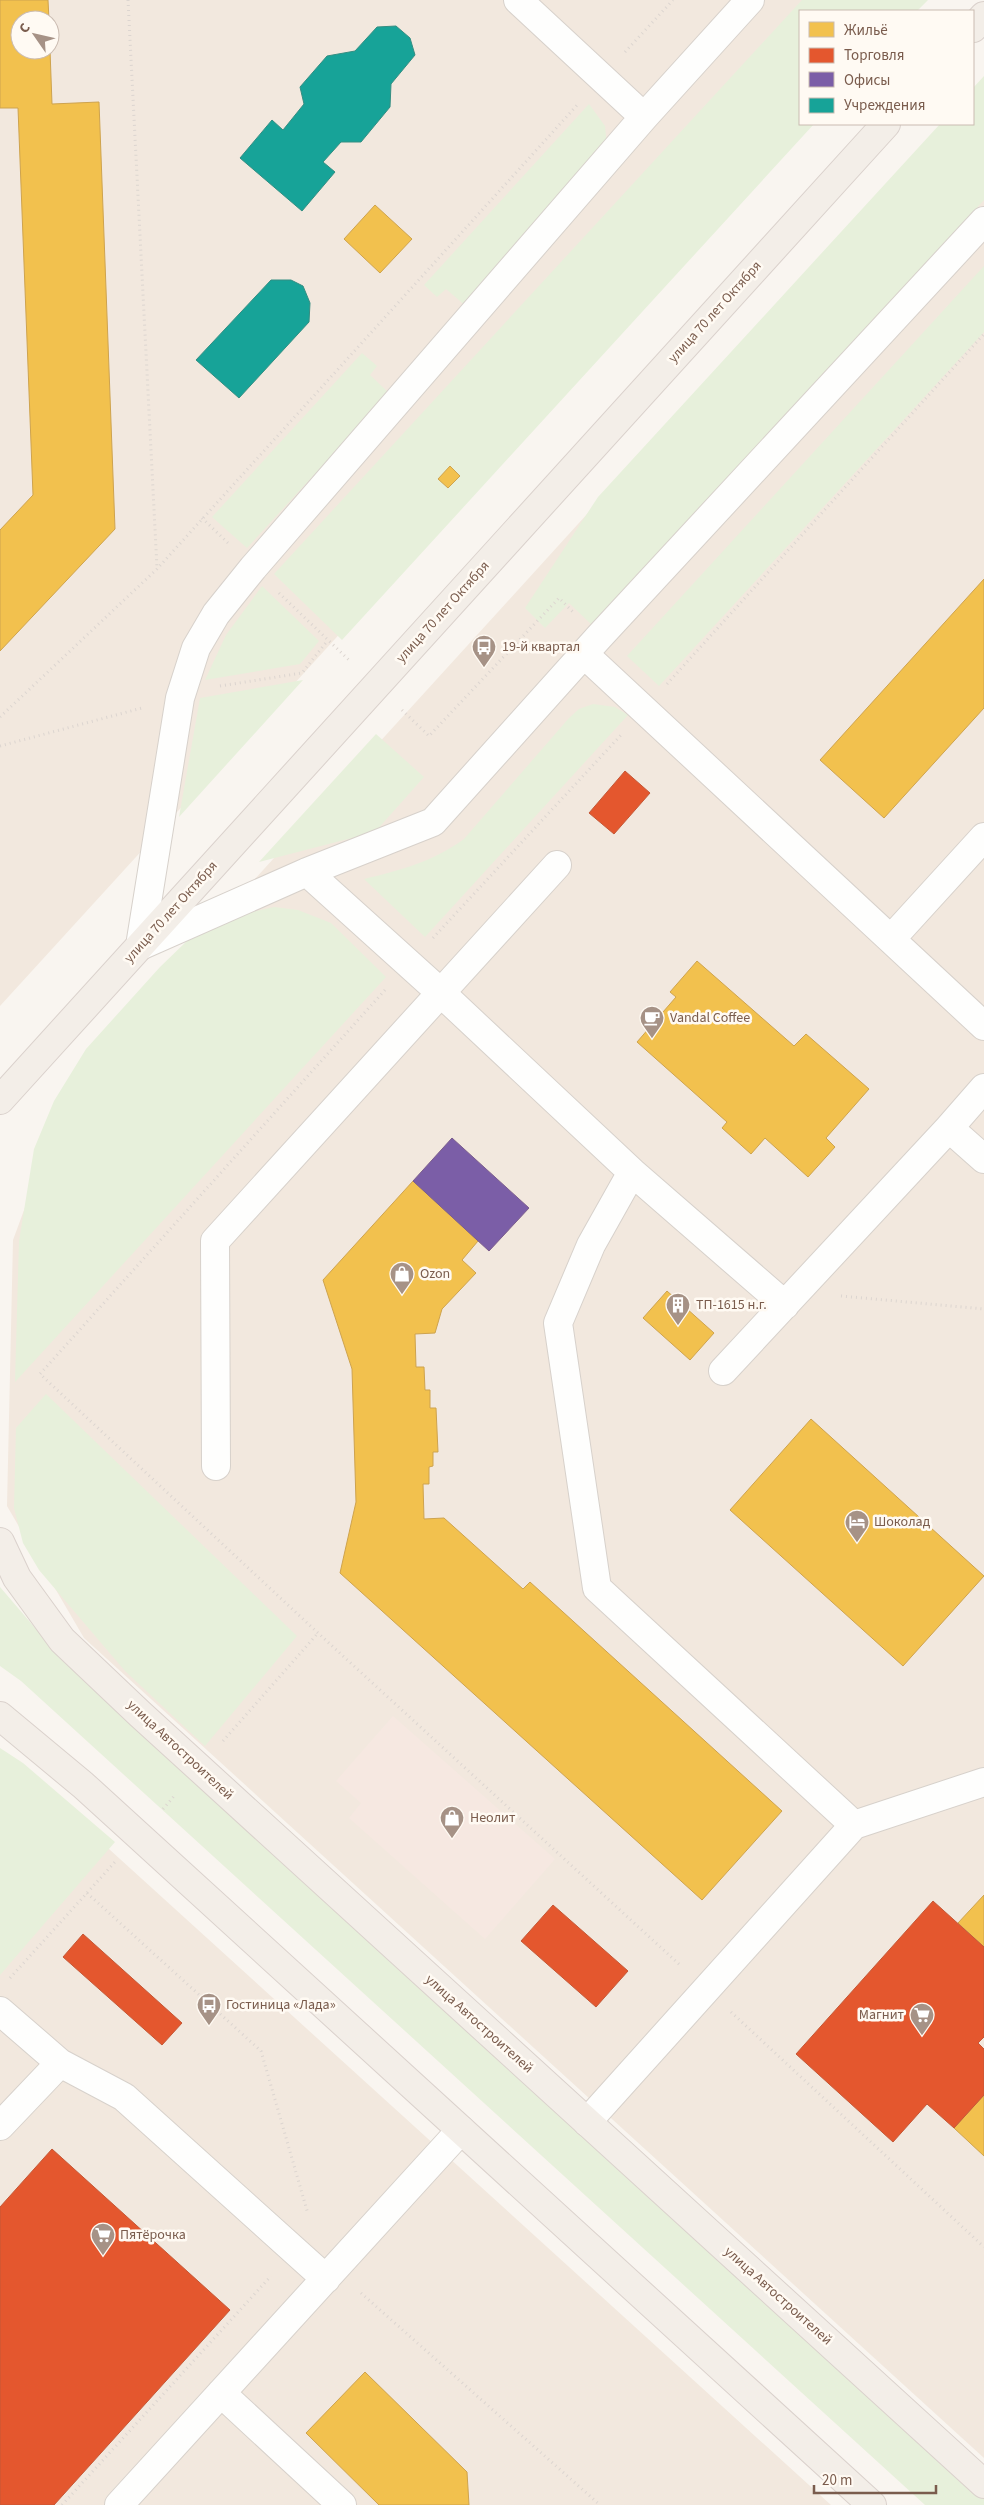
<svg xmlns="http://www.w3.org/2000/svg" width="984" height="2505" font-family="'Source Sans 3',sans-serif">
  <style>
    .residential { fill: #f2e8de; fill-rule: evenodd }
    .commercial { fill: #f6e8e1 }
    .green { fill: #e7f0db }
    .homes { fill: #f2c14e; stroke: #cea34e }
    .shops { fill: #e4572e; stroke: #c45837 }
    .offices { fill: #7b5ea7; stroke: #7b5d8c }
    .public { fill: #17a398; stroke: #358e82 }
    .lines { fill: none; stroke-linecap: round; stroke-linejoin: round }
    .minor-casing { stroke: #d7d1cb; stroke-width: 30 }
    .major-casing { stroke: #dad1cc; stroke-width: 30 }
    .path { stroke: #dcd5d0; stroke-width: 3; stroke-dasharray: 1 4; stroke-linecap: butt }
    .minor { stroke: #fefefd; stroke-width: 28 }
    .major { stroke: #f3eee8; stroke-width: 28 }
    .labels { text-anchor: middle; dominant-baseline: central; stroke-width: 5; stroke-linejoin: round; paint-order: stroke }
    .street-label { font-size: 14px; fill: #7a5c4d; stroke: #fffaf3 }
    .poi-label { font-size: 14px; fill: #7a5c4d; stroke: #fffaf3; text-anchor: start }
  </style>
  <rect width="100%" height="100%" fill="#f9f5f0"/>
  <!-- residential -->
  <path class="residential" d="M0,0H918L800,11V124H805L0,1006ZM20,20H50V50H20Z
    M984,77V2458L84,1638L7,1506L13,1240L72,1080L942,124H973Z
    M0,1750L831,2505H0Z"/>
  <!-- commercial -->
  <path class="commercial" d="M393,1716L555,1859L485,1939L349,1818L361,1803L336,1781Z"/>
  <!-- green -->
  <path class="green" d="M802,0H928L917,11H800V124H814L342,640L274,574Z
    M984,76V200L593,626L569,603L545,628L525,608L598,497L940,124H973V88Z
    M589,104L605,126L607,147L467,307L446,289L437,297L424,285Z
    M984,266V332L659,686L627,656Z
    M362,353L377,366L370,375L389,393L247,548L212,517Z
    M262,586L319,641L300,664L205,680L226,635Z
    M303,680L179,817L200,698Z
    M593,704L615,707L628,715L425,937L364,879C401,870 432,862 464,839L569,718L579,709Z
    M376,734L424,777L375,832L259,862Z
    M274,907L298,910L331,923L386,977L15,1382L19,1241L34,1149L54,1101L86,1049L160,967L190,938L235,916Z
    M46,1394L297,1636L205,1746L125,1671L39,1570L23,1543L14,1508L16,1428Z
    M0,1587L48,1643L984,2498V2505H925L21,1681L0,1666Z
    M0,1748L23,1763L115,1842L0,1975Z"/>
  <!-- homes -->
  <path class="homes" d="M0,0H48L49,20H20V50H50L52,104L99,102L115,529L0,651V530L33,495L18,108H0Z
    M375,205L412,239L380,273L344,239Z
    M450,466L460,476L448,488L438,479Z
    M984,579V708L884,818L820,760Z
    M697,961L794,1046L806,1034L869,1089L826,1138L835,1147L808,1177L765,1138L751,1154L722,1128L727,1122L637,1042L676,997L670,992Z
    M413,1181L478,1241L462,1260L476,1273L442,1309L435,1333L415,1334L416,1367H424L425,1390H430V1408H436L438,1452H433V1466L429,1467V1484H423L424,1519L444,1518L523,1589L530,1582L782,1811L702,1900L340,1573L356,1502L352,1369L323,1280Z
    M667,1291L714,1333L690,1360L643,1318Z
    M811,1419L984,1576L903,1666L730,1510Z
    M984,1895V1947L958,1923Z
    M984,2095V2156L954,2128Z
    M365,2372L467,2472L469,2505H379L306,2433Z"/>
  <!-- shops -->
  <path class="shops" d="M625,771L650,793L614,834L589,813Z
    M933,1901L984,1947V2037L978,2043L984,2049V2095L954,2128L927,2104L893,2142L796,2054Z
    M553,1905L628,1971L596,2007L521,1941Z
    M83,1934L182,2023L162,2045L63,1957Z
    M52,2149L230,2310L54,2505H0V2207Z"/>
  <!-- offices -->
  <path class="offices" d="M452,1138L529,1208L489,1251L413,1181Z"/>
  <!-- public -->
  <path class="public" d="M396,26L410,38L415,55L391,84L390,107L361,142H341L323,162L335,172L302,211L240,158L272,120L283,130L304,104L300,87L327,56L355,51L377,27Z
    M271,280H291L303,286L310,303L309,322L239,398L196,360Z"/>
  <g class="lines">
    <defs>
      <path id="minor" d="M518,0L644,117
        M584,654L984,1026
        M307,872L440,992L632,1172L591,1245L558,1323L597,1588L854,1825
        M891,939L984,837
        M140,946L180,698L196,648L216,614L253,568L644,117L750,0
        M140,946L307,872L433,822L599,637L984,221
        M984,1088L949,1128L984,1159
        M632,1172L785,1305
        M723,1371L949,1128
        M216,1466L215,1241L557,865
        M0,2011L60,2063
        M587,2122L854,1825L984,1782
        M0,2126L60,2063L124,2097L326,2279
        M221,2393L342,2505
        M119,2505L461,2130"/>
      <path id="major" d="M973,28L984,16
        M0,1100L886,124
        M0,1542L17,1578L62,1640L140,1714L984,2484
        M0,1716L83,1785L139,1836L872,2505"/>
    </defs>
    <!-- minor casing -->
    <use href="#minor" class="minor-casing"/>
    <!-- major casing -->
    <use href="#major" class="major-casing"/>
    <!-- path -->
    <path class="path" d="M128,0L157,568
      M625,52L673,0
      M202,518L228,543
      M279,593L350,661
      M667,684L984,334
      M220,686L302,673L328,640
      M402,710L429,736L559,598L573,612
      M0,717L157,569L579,103
      M0,746L142,708
      M433,938L621,735
      M385,990L40,1374L318,1633L681,1966
      M841,1296L984,1309
      M223,1741L318,1633
      M163,1809L175,1795
      M87,1893L261,2051L308,2214
      M10,1978L115,1862
      M731,2012L984,2247
      M361,2293L600,2505
      M62,2505L271,2276"/>
    <!-- minor -->
    <use href="#minor" class="minor"/>
    <!-- major -->
    <use href="#major" class="major"/>
  </g>
  <!-- icons -->
  <defs>
    <symbol id="bus-pin" viewBox="-11 -11 22 30"><path d="M0 17L-7.5 6A9.5 9.5 0 1 1 7.5 6Z" fill="#a69286" stroke="#fffaf3"/><path d="M-5-6H5V4H4V6H2V4H-2V6H-4V4H-5ZM-3.5-4V0h7V-4ZM-3.5 1.2v1.5H-2V1.2ZM2 1.2v1.5H3.5V1.2Z" fill="#fff"/></symbol>
    <symbol id="cafe-pin" viewBox="-11 -11 22 30"><path d="M0 17L-7.5 6A9.5 9.5 0 1 1 7.5 6Z" fill="#a69286" stroke="#fffaf3"/><path d="M-5.5-4.5H6V0H3Q3 3.5 0 3.5H-2.5Q-5.5 3.5-5.5 0ZM3-3.2v2h1.7v-2ZM-6 4.5H4V6H-6Z" fill="#fff"/></symbol>
    <symbol id="shop-pin" viewBox="-11 -11 22 30"><path d="M0 17L-7.5 6A9.5 9.5 0 1 1 7.5 6Z" fill="#a69286" stroke="#fffaf3"/><path d="M-5-2.5h2.3a2.7 3.5 0 0 1 5.4 0H5L5.5 6h-11ZM-1.5-2.5h3a1.5 2.3 0 0 0-3 0Z" fill="#fff"/></symbol>
    <symbol id="building-pin" viewBox="-11 -11 22 30"><path d="M0 17L-7.5 6A9.5 9.5 0 1 1 7.5 6Z" fill="#a69286" stroke="#fffaf3"/><path d="M-4-6H4V6H1V3H-1V6H-4ZM-2.5-4.3h1.7v1.8h-1.7ZM.8-4.3h1.7v1.8H.8ZM-2.5-1h1.7V.8h-1.7ZM.8-1h1.7V.8H.8Z" fill="#fff"/></symbol>
    <symbol id="hotel-pin" viewBox="-11 -11 22 30"><path d="M0 17L-7.5 6A9.5 9.5 0 1 1 7.5 6Z" fill="#a69286" stroke="#fffaf3"/><path d="M-6-4.5h1.5V1H6V5H4.5V3h-9V5H-6ZM-4 0a1.8 1.8 0 1 1 3.6 0ZM.5 0V-2.5h3Q6-2.5 6 0Z" fill="#fff"/></symbol>
    <symbol id="supermarket-pin" viewBox="-11 -11 22 30"><path d="M0 17L-7.5 6A9.5 9.5 0 1 1 7.5 6Z" fill="#a69286" stroke="#fffaf3"/><path d="M-6-5.5h2.5l.6 2H6L4.5 2H-2.5L-4.4-4H-6ZM-1.5 3.2a1.3 1.3 0 1 0 .1 0ZM3 3.2a1.3 1.3 0 1 0 .1 0Z" fill="#fff"/></symbol>
  </defs>
  <g fill-rule="evenodd">
    <use href="#bus-pin" x="470" y="633" width="28" height="38"/>
    <use href="#cafe-pin" x="638" y="1004" width="28" height="38"/>
    <use href="#shop-pin" x="388" y="1260" width="28" height="38"/>
    <use href="#building-pin" x="664" y="1291" width="28" height="38"/>
    <use href="#hotel-pin" x="843" y="1508" width="28" height="38"/>
    <use href="#shop-pin" x="438" y="1804" width="28" height="38"/>
    <use href="#bus-pin" x="195" y="1991" width="28" height="38"/>
    <use href="#supermarket-pin" x="908" y="2001" width="28" height="38"/>
    <use href="#supermarket-pin" x="89" y="2221" width="28" height="38"/>
  </g>
  <g class="labels">
    <!-- street labels -->
    <g class="street-label">
      <text transform="translate(715 312) rotate(-48)">улица 70 лет Октября</text>
      <text transform="translate(443 612) rotate(-48)">улица 70 лет Октября</text>
      <text transform="translate(171 912) rotate(-48)">улица 70 лет Октября</text>
      <text transform="translate(180 1750) rotate(43)">улица Автостроителей</text>
      <text transform="translate(479 2024) rotate(42)">улица Автостроителей</text>
      <text transform="translate(778 2296) rotate(42)">улица Автостроителей</text>
    </g>
    <!-- poi labels -->
    <g class="poi-label">
      <text x="502" y="647">19-й квартал</text>
      <text x="670" y="1018">Vandal Coffee</text>
      <text x="420" y="1274">Ozon</text>
      <text x="696" y="1305">ТП-1615 н.г.</text>
      <text x="874" y="1522">Шоколад</text>
      <text x="470" y="1818">Неолит</text>
      <text x="226" y="2005">Гостиница «Лада»</text>
      <text x="904" y="2015" text-anchor="end">Магнит</text>
      <text x="120" y="2235">Пятёрочка</text>
    </g>
  </g>
  <!-- legend -->
  <rect x="799" y="10" width="175" height="115" fill="#fffaf3" stroke="#cabbb1"/>
  <rect x="809" y="22" width="25" height="15" fill="#f2c14e" stroke="#cabbb1"/>
  <text x="844" y="35" font-size="15" fill="#7a5c4d">Жильё</text>
  <rect x="809" y="48" width="25" height="15" fill="#e4572e" stroke="#cabbb1"/>
  <text x="844" y="60" font-size="15" fill="#7a5c4d">Торговля</text>
  <rect x="809" y="72" width="25" height="15" fill="#7b5ea7" stroke="#cabbb1"/>
  <text x="844" y="85" font-size="15" fill="#7a5c4d">Офисы</text>
  <rect x="809" y="98" width="25" height="15" fill="#17a398" stroke="#cabbb1"/>
  <text x="844" y="110" font-size="15" fill="#7a5c4d">Учреждения</text>
  <!-- north arrow -->
  <g transform="translate(35 35) rotate(304)"><circle r="24" fill="#fffaf3" stroke="#cabbb1"/>
  <path d="M0-4L9 19L0 12L-9 19Z" fill="#a69286"/>
  <text y="-8" font-size="14" font-weight="bold" text-anchor="middle" fill="#7a5c4d">С</text>
  </g>
  <!-- scale -->
  <path d="M814 2485v8h122v-8" fill="none" stroke="#7a5c4d" stroke-width="2.5"/>
  <text x="822" y="2485" font-size="15" fill="#7a5c4d" stroke="#fffaf3" stroke-width="4" paint-order="stroke">20 m</text>
</svg>
